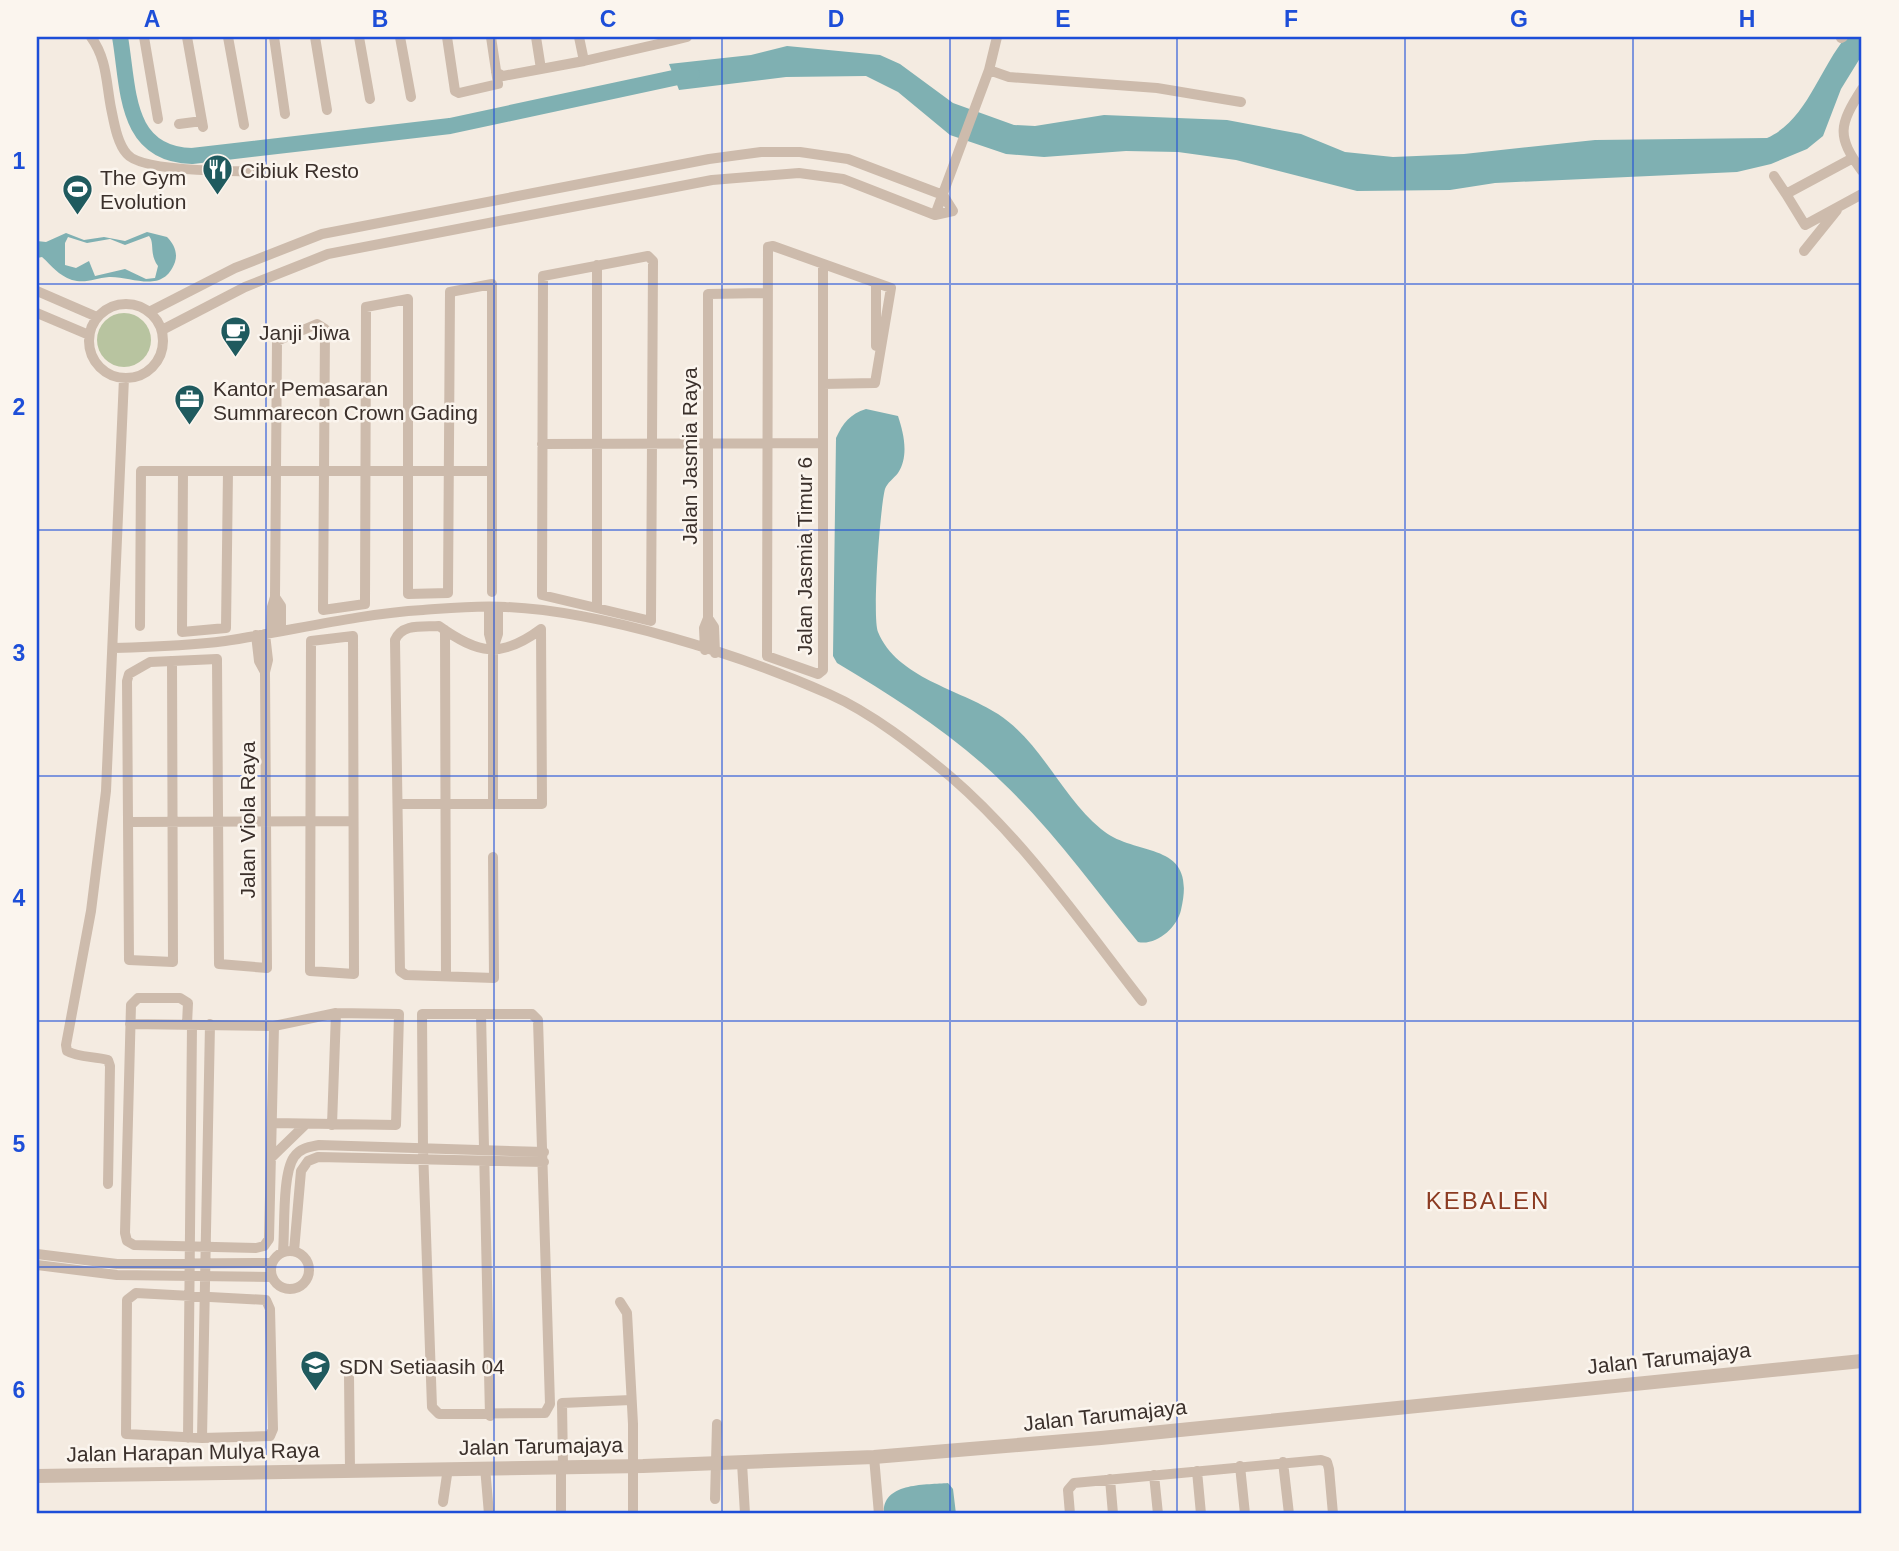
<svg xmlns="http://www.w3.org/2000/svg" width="1899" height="1551" font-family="Arial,sans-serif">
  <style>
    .green { fill: #b8c4a0 }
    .water { fill: #7fb0b2; fill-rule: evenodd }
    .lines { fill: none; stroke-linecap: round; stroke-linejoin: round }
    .river { stroke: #7fb0b2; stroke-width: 16 }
    .minor { stroke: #cdbbac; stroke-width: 10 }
    .tertiary { stroke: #cdbbac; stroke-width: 14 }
    .grid { fill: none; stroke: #1d4ed8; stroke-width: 2; stroke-opacity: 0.55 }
    .labels { text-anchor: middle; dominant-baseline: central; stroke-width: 5; stroke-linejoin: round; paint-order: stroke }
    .poi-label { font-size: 21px; fill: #3b302b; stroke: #fbf5ee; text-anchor: start }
    .street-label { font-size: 21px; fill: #3b302b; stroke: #fbf5ee }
    .quarter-label { font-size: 24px; letter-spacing: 2px; fill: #8c3b22; stroke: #fbf5ee }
    .neatline { fill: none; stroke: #1d4ed8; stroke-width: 2.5 }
    .grid-label { font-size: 23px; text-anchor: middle; font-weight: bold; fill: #1d4ed8 }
  </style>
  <rect width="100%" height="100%" fill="#f4ebe1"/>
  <!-- green -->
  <path class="green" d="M97 340a27 27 0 1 1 54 0a27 27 0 1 1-54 0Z"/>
  <!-- water -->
  <path class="water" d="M1846,37H1862V55L1841,89L1823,136L1807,149L1771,164L1737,172L1495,183L1450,190L1357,191L1236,160L1178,152L1126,151L1044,157L1006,154L950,135L898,92L866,76L786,77L679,90L669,64L751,55L787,46L880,55L900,64L953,103L1014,125L1035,126L1104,115L1227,120L1301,134L1345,152L1393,157L1464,154L1595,140L1767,138C1807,120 1819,69 1846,37Z
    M147,232L167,237C174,244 178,253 175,262C163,295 132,276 109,277C95,278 86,284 72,280C58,275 52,266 42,257L37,258V241L46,242L66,233L84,240L104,237L125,241ZM149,236C155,243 149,254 158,266L155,278L146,279L125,269L95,276L89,261L76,268L65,265V243L68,237L87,243L110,239L125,245Z
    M866,409L898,416C904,434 909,456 898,473C894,478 887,483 885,489C880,508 872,617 878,632C897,678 959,689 998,714C1042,743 1061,796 1101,829C1136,859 1198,838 1181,910C1177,928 1156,946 1138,942C1094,888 1053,830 1002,782C954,735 894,697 837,663L833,656L836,438C843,423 850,414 866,409Z
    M948,1483L953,1489L956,1514H884C881,1482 927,1485 948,1483Z"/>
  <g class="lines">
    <!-- river -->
    <path class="river" d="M120,37C129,89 124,154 192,156L450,126L692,74"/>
    <!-- minor -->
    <path class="minor" d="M91,37C107,59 106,82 111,108C114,122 117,143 127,154C142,173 249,172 275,170
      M144,37L158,119
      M187,37L203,127
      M228,37L244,125
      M274,37L285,114
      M315,37L327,110
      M359,37L370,99
      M400,37L411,97
      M447,37L455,91L459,93L498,84L491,37
      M536,37L541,69
      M579,37L584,61L671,41
      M671,37V41L687,37
      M1841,38L1843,37
      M989,70L1009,77L1157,88L1241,102
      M496,72L503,76L584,61
      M1862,89C1839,125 1836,136 1862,171
      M179,124L202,121
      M1774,176L1786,194L1853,158
      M1786,194L1805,225L1862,194
      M935,215L989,70L997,37
      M1804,251L1837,210
      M648,256L653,261L651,621L542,595L543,276Z
      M823,264V670L818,674L767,656L768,247L773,246L891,288L875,383
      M37,291L97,317
      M89 341a37 37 0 1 1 74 0a37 37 0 1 1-74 0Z
      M149,312L235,268L322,234L709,159L761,152H800L848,159L943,195L953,211L935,215L843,179L799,173L712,180L328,254L245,287L162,330
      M37,313L89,335
      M876,346V283
      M823,384L875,383
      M542,444L823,443
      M183,471L182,632L226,628L228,471
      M275,597L281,606V631
      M489,607V634L493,649V804
      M597,608V265
      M708,618L714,627L715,653
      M140,626L141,471H492
      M445,630L446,976
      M271,633L272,607L275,597L277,341L317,324L325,329L323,610L365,604L366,307L408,299V594L448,593L450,292L492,284V592
      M256,635L259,661L265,672
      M353,636L354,974L310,971L311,641Z
      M114,648C151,647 188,646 225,641C291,631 357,614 423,610C450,608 479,605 506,607C601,611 742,655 829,694C872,713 915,747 951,777C1025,841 1082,924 1142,1001
      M493,649L498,634V607
      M705,650L704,628L708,618V294L766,293
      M172,661L173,962L129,960L127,681L129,674L150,662L217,659L219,964L267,968L265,672L268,660L265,634
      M398,804H542L541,629
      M128,822L353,821
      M493,857L494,978L406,975L400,971L395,640C402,623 423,627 439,626C478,654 501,659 541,629
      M422,1014H532L538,1020L550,1404L545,1413L439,1414L432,1407L423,1149Z
      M481,1014L490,1416
      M130,1024L274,1026L336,1013L399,1014L396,1125L272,1123
      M187,1024L188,1003L180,998H138L131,1005L125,1233L127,1241L134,1245L256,1248L264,1246L269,1239L274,1026
      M332,1125L336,1013
      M271,1158L306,1124
      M108,1184L110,1066L108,1060C94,1056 79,1058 67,1051L66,1045L91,911L106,791L124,378
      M294,1251L301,1171L308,1161L318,1157L544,1162
      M271 1270a19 19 0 1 1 38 0a19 19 0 1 1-38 0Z
      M283,1252C285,1229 282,1174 294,1157C300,1148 309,1147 319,1145L544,1152
      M37,1254L117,1264L272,1263
      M37,1265L117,1275L272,1277
      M136,1293L266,1300L270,1309L273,1429L270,1436L202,1438L126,1434L127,1300Z
      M620,1302L627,1313L633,1424V1514
      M349,1375L350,1470
      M188,1438L192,1025
      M202,1438L210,1024
      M874,1457L879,1514
      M1283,1462L1289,1514
      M742,1463L745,1514
      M563,1466L562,1403L631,1400
      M1240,1466L1245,1514
      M485,1467L489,1514
      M1197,1471L1201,1514
      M1154,1475L1158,1514
      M1110,1479L1113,1514
      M715,1499L717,1424
      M443,1502L448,1468
      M561,1514V1466
      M1070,1514L1068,1490L1074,1483L1321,1460L1327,1462L1329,1469L1333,1514"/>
    <!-- tertiary -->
    <path class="tertiary" d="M37,1476L643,1466L874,1457L1101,1438L1862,1361"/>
  </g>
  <!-- grid -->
  <path class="grid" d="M266,37V1514M494,37V1514M722,37V1514M950,37V1514M1177,37V1514M1405,37V1514M1633,37V1514M37,284H1862M37,530H1862M37,776H1862M37,1021H1862M37,1267H1862"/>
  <!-- icons -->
  <defs>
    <symbol id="restaurant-pin" viewBox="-11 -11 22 30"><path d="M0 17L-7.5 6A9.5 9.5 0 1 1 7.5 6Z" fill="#1f5a5e" stroke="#fbf5ee"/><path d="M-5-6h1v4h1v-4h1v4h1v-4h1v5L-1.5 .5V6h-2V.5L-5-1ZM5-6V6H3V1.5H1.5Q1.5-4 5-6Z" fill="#fff"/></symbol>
    <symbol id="stadium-pin" viewBox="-11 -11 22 30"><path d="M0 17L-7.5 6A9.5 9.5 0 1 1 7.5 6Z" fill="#1f5a5e" stroke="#fbf5ee"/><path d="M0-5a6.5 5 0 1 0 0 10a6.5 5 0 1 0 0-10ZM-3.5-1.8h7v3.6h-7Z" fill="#fff"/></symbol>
    <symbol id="cafe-pin" viewBox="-11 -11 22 30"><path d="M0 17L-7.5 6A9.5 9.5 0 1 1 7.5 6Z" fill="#1f5a5e" stroke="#fbf5ee"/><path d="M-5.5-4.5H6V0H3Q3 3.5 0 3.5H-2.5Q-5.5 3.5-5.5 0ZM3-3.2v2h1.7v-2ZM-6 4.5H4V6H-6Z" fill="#fff"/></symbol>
    <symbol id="office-pin" viewBox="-11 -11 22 30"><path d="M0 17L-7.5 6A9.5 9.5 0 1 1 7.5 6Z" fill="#1f5a5e" stroke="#fbf5ee"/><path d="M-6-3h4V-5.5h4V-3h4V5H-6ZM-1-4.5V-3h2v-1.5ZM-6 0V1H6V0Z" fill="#fff"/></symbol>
    <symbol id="school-pin" viewBox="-11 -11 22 30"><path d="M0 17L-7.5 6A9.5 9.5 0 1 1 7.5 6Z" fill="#1f5a5e" stroke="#fbf5ee"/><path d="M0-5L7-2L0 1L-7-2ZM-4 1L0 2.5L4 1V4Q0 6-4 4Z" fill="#fff"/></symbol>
  </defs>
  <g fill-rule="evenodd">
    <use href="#restaurant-pin" x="200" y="152" width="35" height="47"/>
    <use href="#stadium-pin" x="60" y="172" width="35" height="47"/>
    <use href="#cafe-pin" x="218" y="314" width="35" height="47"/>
    <use href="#office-pin" x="172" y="382" width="35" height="47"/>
    <use href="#school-pin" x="298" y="1348" width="35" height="47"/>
  </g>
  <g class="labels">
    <!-- poi labels -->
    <g class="poi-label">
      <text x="240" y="170">Cibiuk Resto</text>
      <text x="100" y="177">The Gym<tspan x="100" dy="24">Evolution</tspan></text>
      <text x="259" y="332">Janji Jiwa</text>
      <text x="213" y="388">Kantor Pemasaran<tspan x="213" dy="24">Summarecon Crown Gading</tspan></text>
      <text x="339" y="1366">SDN Setiaasih 04</text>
    </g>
    <!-- street labels -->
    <g class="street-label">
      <text transform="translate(689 456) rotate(-90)">Jalan Jasmia Raya</text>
      <text transform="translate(804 556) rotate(-90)">Jalan Jasmia Timur 6</text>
      <text transform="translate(247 820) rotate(-90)">Jalan Viola Raya</text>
      <text transform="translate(1669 1358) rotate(-6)">Jalan Tarumajaya</text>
      <text transform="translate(1105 1415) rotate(-6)">Jalan Tarumajaya</text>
      <text transform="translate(541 1446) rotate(-1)">Jalan Tarumajaya</text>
      <text transform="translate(193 1452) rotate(-1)">Jalan Harapan Mulya Raya</text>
    </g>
    <!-- quarter labels -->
    <g class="quarter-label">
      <text x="1488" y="1200">KEBALEN</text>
    </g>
  </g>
  <!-- border -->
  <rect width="1899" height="1551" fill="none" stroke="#fbf5ee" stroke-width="77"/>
  <rect x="38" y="38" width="1822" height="1474" class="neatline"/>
  <g class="grid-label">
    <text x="152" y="27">A</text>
    <text x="380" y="27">B</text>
    <text x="608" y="27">C</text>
    <text x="836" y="27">D</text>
    <text x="1063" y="27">E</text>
    <text x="1291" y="27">F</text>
    <text x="1519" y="27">G</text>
    <text x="1747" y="27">H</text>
    <text x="19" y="169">1</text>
    <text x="19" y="415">2</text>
    <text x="19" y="661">3</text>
    <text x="19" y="906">4</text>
    <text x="19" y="1152">5</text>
    <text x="19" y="1398">6</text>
  </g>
</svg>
